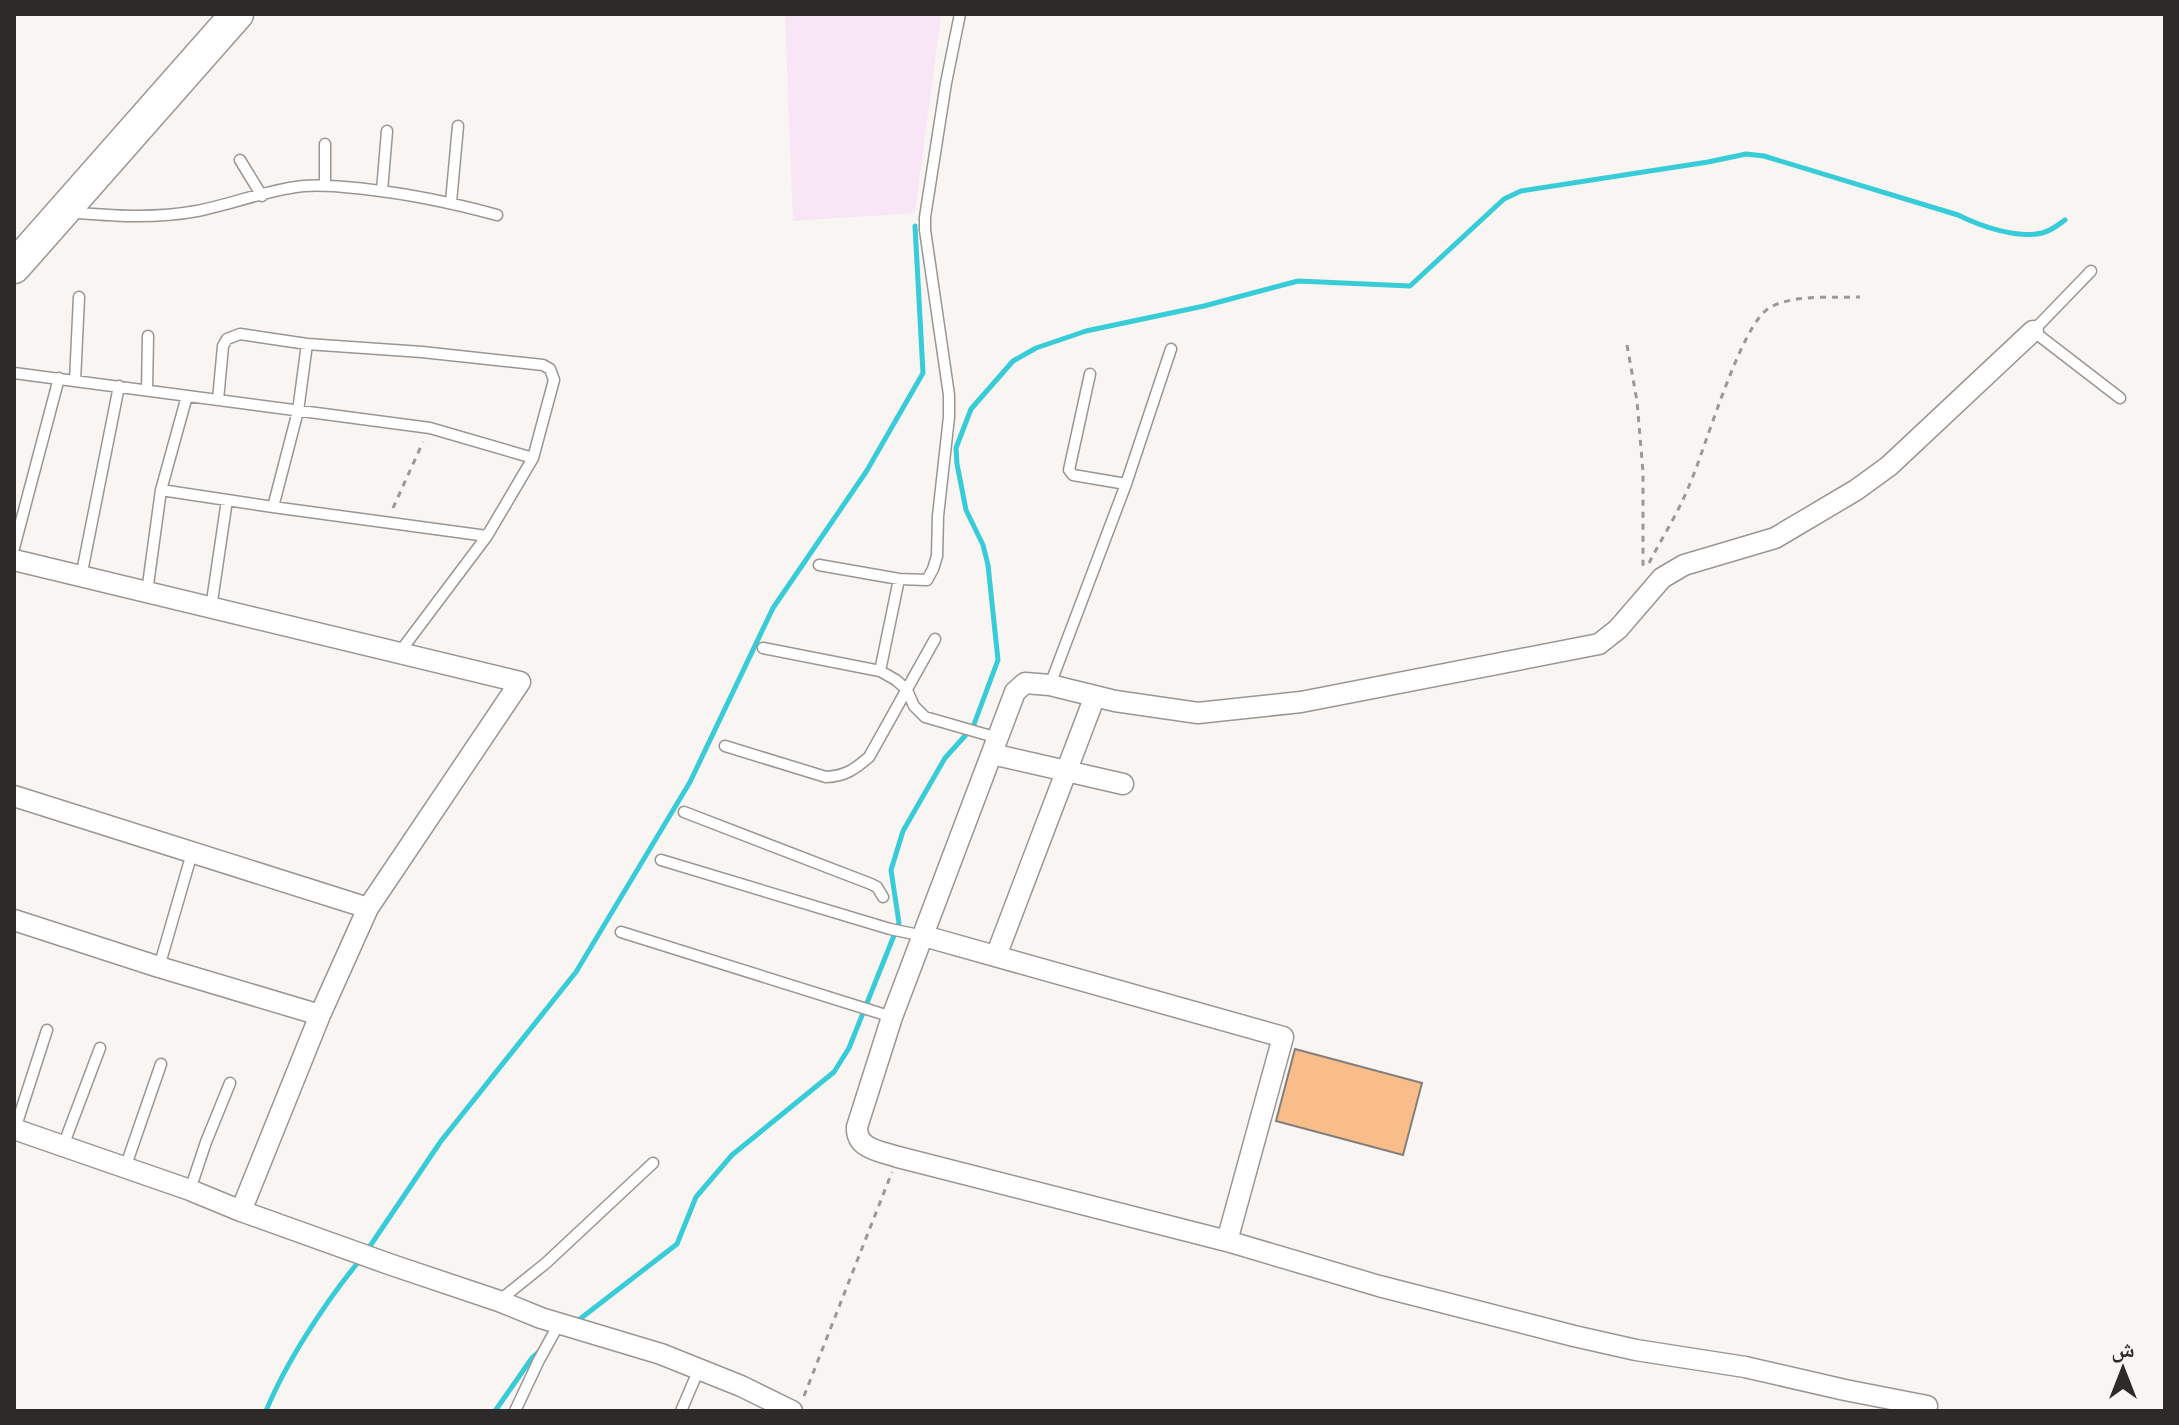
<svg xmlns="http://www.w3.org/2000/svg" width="2179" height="1425" font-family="Helvetica,'Noto Naskh Arabic',sans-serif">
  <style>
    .industrial { fill: #f8e5f5 }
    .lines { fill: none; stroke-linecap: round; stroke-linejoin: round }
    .stream { stroke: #38ccd9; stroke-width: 5 }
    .building { fill: #f8bd89; stroke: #827f7c; stroke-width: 2 }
    .lane-casing { stroke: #999693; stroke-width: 13 }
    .street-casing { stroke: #999693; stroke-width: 23 }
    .primary-casing { stroke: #999693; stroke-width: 35 }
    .path { stroke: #9b9896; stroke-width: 3; stroke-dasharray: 6 6; stroke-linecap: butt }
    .lane { stroke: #fff; stroke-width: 10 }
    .street { stroke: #fff; stroke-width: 20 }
    .primary { stroke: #fff; stroke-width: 32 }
  </style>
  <rect width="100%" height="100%" fill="#f9f5f2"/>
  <!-- industrial -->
  <path class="industrial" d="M785,14H941L915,213L793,221Z"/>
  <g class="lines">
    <!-- stream -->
    <path class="stream" d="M368,1249L441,1141L576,972L690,782L773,608L866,472L923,373L915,226
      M576,1322L677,1244L696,1197L732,1155L834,1072L849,1048L899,923L891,870L903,831L945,758L973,727L998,660L988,565L983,545L966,510L957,464L956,448L971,409L1013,361L1036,348L1086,331L1204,306L1298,281L1410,286L1504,199L1521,191L1708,162L1746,154L1764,156L1958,215C1980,226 2017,239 2042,233C2051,231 2058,225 2065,220
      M266,1411C286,1362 326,1301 360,1260
      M495,1411L532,1358L540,1351"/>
  </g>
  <!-- building -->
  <path class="building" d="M1295,1049L1422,1083L1403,1155L1276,1121Z"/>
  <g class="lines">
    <defs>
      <path id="lane" d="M240,160L262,196
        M325,185V144
        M382,191L387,131
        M451,202L458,126
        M69,212C112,216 154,219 197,211C232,204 270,189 304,186C325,184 345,187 365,189C410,194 453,203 497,215
        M2091,271L2033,331L2120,398
        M14,373L430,428L533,458
        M1090,374L1069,470L1073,475L1126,484
        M75,381L79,297
        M147,390L148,336
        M218,400L223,346L227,339L240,334L307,344L422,352L543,365L550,369L554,380L533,458L487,536L399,653
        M161,490L273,507L487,536
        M273,507L298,411L307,344
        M14,548L59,378
        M819,565L899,579L927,580L933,569L937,556L938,516L949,417V395L925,230V217L946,83L960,14
        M81,577L119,386
        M147,592L161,490L187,396
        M211,608L227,500
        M763,648L880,671L896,680L907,690L914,706L925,717L998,738
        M880,671L899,579
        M1050,685L1126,484L1171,349
        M725,746L826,777C846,776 855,769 869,757L935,639
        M684,812L871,884L877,887L883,897
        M661,860L890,929L924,936
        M621,932L892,1017
        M159,967L192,853
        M15,1129L47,1030
        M63,1146L100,1048
        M125,1168L161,1064
        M190,1190L206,1142L230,1083
        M500,1300L546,1263L653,1163
        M515,1411L539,1360L560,1322
        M681,1411L699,1369"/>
      <path id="street" d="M14,560L520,682L368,908L320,1015L241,1211
        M992,754L1123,784
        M14,796L368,908
        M14,920L159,967L320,1015
        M924,936L1283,1037L1227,1241
        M996,956L1095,696
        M14,1129L190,1190L241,1211L389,1264L499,1301L541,1318L661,1354L741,1386L792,1411
        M1927,1406L1845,1390L1745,1367L1636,1350L1574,1336L1379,1286L1227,1241L898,1157C880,1151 856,1149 857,1127L892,1017L1015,692L1025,683L1050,685L1115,701L1198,713L1301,702L1599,644L1618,629L1662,578L1684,565L1775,538L1856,490L1889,466L2033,331"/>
      <path id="primary" d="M14,267L237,14"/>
    </defs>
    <!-- lane casing -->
    <use href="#lane" class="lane-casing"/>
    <!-- street casing -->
    <use href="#street" class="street-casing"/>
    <!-- primary casing -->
    <use href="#primary" class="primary-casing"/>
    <!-- path -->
    <path class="path" d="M1627,345L1637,401L1643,472V570
      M393,508L423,442
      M1649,563C1662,538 1678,513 1689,486C1705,450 1740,326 1769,308C1792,294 1834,298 1860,297
      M804,1396L892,1172"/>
    <!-- lane -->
    <use href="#lane" class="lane"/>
    <!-- street -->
    <use href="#street" class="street"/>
    <!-- primary -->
    <use href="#primary" class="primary"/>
  </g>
  <!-- border -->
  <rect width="2179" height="1425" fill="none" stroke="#2c2b2a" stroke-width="32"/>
  <!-- north arrow -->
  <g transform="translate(2123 1369)" stroke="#f9f5f2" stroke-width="6" paint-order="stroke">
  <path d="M0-6L14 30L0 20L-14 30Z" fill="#2c2b2a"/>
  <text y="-12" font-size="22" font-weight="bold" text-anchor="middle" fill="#2c2b2a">ش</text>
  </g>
</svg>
